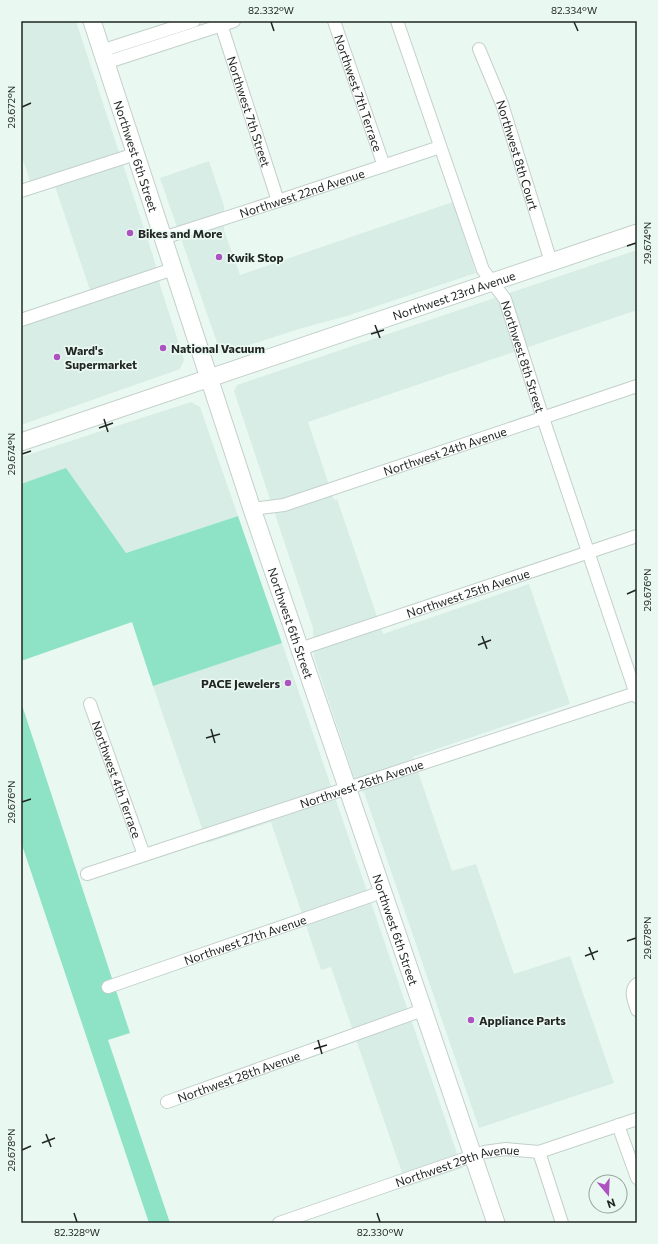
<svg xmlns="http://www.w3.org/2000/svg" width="658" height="1244" font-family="Commissioner,sans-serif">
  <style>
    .built { fill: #d7ede5 }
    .green { fill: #8ee3c7 }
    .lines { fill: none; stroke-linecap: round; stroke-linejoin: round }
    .minor-casing { stroke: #c3d0cb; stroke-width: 14 }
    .secondary-casing { stroke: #c3d0cb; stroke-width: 19 }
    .minor { stroke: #fff; stroke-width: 12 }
    .secondary { stroke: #fff; stroke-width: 17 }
    .ticks { fill: none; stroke: #212624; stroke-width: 1.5 }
    .poi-dot { fill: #ac53bf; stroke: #eaf8f2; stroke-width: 1.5 }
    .labels { text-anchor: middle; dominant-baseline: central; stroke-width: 3.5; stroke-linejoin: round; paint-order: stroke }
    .street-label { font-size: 12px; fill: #212624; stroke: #eaf8f2 }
    .poi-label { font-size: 12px; font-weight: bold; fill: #212624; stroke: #eaf8f2; text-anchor: start }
    .neatline { fill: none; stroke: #212624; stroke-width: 1.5 }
    .ticks-label { font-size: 10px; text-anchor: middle; fill: #212624 }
  </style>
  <rect width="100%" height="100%" fill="#eaf8f2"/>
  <!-- built -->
  <path class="built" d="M21,21H76L154,259L160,285L184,360L180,369L21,425V327L94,302L55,186L30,181L21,154Z
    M209,161L224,206V230L240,275L453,202L476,273L347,316L302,328L221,354L160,178Z
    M637,250V310L308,422L334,500L337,499L383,634L529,584L570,704L413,757L452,871L476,864L514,974L570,956L614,1083L479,1128L365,795L354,777L314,657L313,628L234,391L237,385Z
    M191,402L200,407L238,516L126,553L66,469L21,484V457Z
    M282,643L462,1168L407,1187L331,967L321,970L271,822L207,843L153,686Z"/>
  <!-- green -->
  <path class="green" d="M66,468L126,553L238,516L282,643L153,686L132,622L21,661V484Z
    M21,702L130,1033L108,1040L170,1223H149L21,842Z"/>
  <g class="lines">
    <defs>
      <g id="minor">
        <path id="s1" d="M220,21L278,201"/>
        <path id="s2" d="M334,21L384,166"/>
        <path id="s3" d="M397,21L483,270L505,299L543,418L637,697"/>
        <path id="s4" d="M479,49L502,104L551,262"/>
        <path d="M101,51L194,21"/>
        <path d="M105,63L234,21"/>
        <path d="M21,191L135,154"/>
        <path id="s5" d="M163,238L278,201L440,147"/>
        <path d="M21,320L173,269"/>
        <path id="s6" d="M252,509L284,505L637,386"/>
        <path id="s7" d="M300,649L637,536"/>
        <path id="s8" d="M90,704L144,855"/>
        <path id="s9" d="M87,874L636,693"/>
        <path d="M637,984C629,990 634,1001 637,1010"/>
        <path id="s10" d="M108,987L382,892"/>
        <path id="s11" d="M167,1102L423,1010"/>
        <path d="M618,1125L637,1178"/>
        <path d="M539,1152L562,1223"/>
        <path id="s12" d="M279,1223L484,1152L506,1149L539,1152L637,1119"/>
      </g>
      <g id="secondary">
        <path id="s13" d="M92,21L252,509L496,1223"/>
        <path id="s14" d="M21,442L637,233"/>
      </g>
    </defs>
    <!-- minor casing -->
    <use href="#minor" class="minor-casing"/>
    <!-- secondary casing -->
    <use href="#secondary" class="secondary-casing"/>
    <!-- minor -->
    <use href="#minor" class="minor"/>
    <!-- secondary -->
    <use href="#secondary" class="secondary"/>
  </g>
  <!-- ticks -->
  <path class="ticks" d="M271,22L274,31M574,22L578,31M22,107L31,103M627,246L636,243M375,325L380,338M371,334L384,330M104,419L108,432M99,428L113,423M22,454L31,451M627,594L636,590M482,636L487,649M478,645L491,640M211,729L215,743M206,738L220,734M22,802L31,799M627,941L636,938M589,947L594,960M585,956L598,951M318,1040L322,1054M314,1049L327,1045M46,1134L51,1147M42,1143L55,1138M22,1150L31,1146M74,1213L77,1222M377,1213L380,1222"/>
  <!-- markers -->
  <g class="poi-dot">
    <circle cx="130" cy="233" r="4"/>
    <circle cx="219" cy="257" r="4"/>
    <circle cx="163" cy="348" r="4"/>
    <circle cx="57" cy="357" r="4"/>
    <circle cx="288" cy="683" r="4"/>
    <circle cx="471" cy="1020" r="4"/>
  </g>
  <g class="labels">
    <!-- street labels -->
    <g class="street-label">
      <text stroke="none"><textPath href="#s2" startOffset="76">Northwest 7th Terrace</textPath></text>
      <text stroke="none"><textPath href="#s1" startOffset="95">Northwest 7th Street</textPath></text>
      <text stroke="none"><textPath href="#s4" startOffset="113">Northwest 8th Court</textPath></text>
      <text stroke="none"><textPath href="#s13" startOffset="142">Northwest 6th Street</textPath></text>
      <text stroke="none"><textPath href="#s5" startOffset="146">Northwest 22nd Avenue</textPath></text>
      <text stroke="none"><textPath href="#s14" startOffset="457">Northwest 23rd Avenue</textPath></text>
      <text stroke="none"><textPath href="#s3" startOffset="360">Northwest 8th Street</textPath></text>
      <text stroke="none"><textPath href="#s6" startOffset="202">Northwest 24th Avenue</textPath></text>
      <text stroke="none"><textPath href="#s7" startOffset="177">Northwest 25th Avenue</textPath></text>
      <text stroke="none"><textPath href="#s13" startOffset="634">Northwest 6th Street</textPath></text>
      <text stroke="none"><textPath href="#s8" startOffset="80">Northwest 4th Terrace</textPath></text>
      <text stroke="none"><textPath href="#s9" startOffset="289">Northwest 26th Avenue</textPath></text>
      <text stroke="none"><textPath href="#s13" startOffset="958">Northwest 6th Street</textPath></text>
      <text stroke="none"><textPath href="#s10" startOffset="145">Northwest 27th Avenue</textPath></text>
      <text stroke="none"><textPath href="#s11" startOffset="76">Northwest 28th Avenue</textPath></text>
      <text stroke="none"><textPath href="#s12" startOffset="188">Northwest 29th Avenue</textPath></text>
    </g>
    <!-- poi labels -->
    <g class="poi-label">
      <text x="138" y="233">Bikes and More</text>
      <text x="227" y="257">Kwik Stop</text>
      <text x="171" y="348">National Vacuum</text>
      <text x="65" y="350">Ward's<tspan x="65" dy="14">Supermarket</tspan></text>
      <text x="280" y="683" text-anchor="end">PACE Jewelers</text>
      <text x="479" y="1020">Appliance Parts</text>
    </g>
  </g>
  <!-- border -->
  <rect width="658" height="1244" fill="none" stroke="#eaf8f2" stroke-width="44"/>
  <!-- north arrow -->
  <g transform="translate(608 1194) rotate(161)"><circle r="19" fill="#eaf8f2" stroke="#9aa4a0"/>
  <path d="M0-3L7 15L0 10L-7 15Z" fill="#ac53bf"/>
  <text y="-6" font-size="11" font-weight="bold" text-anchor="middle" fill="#212624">N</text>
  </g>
  <rect x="22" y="22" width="614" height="1200" class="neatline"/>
  <g class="ticks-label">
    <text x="271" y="14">82.332°W</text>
    <text x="574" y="14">82.334°W</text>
    <text transform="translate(11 107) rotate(-90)" y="4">29.672°N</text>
    <text transform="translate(647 243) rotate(-90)" y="4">29.674°N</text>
    <text transform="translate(11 454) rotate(-90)" y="4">29.674°N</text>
    <text transform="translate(647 590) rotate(-90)" y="4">29.676°N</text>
    <text transform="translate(11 802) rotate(-90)" y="4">29.676°N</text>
    <text transform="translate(647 938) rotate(-90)" y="4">29.678°N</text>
    <text transform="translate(11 1150) rotate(-90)" y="4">29.678°N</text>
    <text x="77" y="1236">82.328°W</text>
    <text x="380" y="1236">82.330°W</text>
  </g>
</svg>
